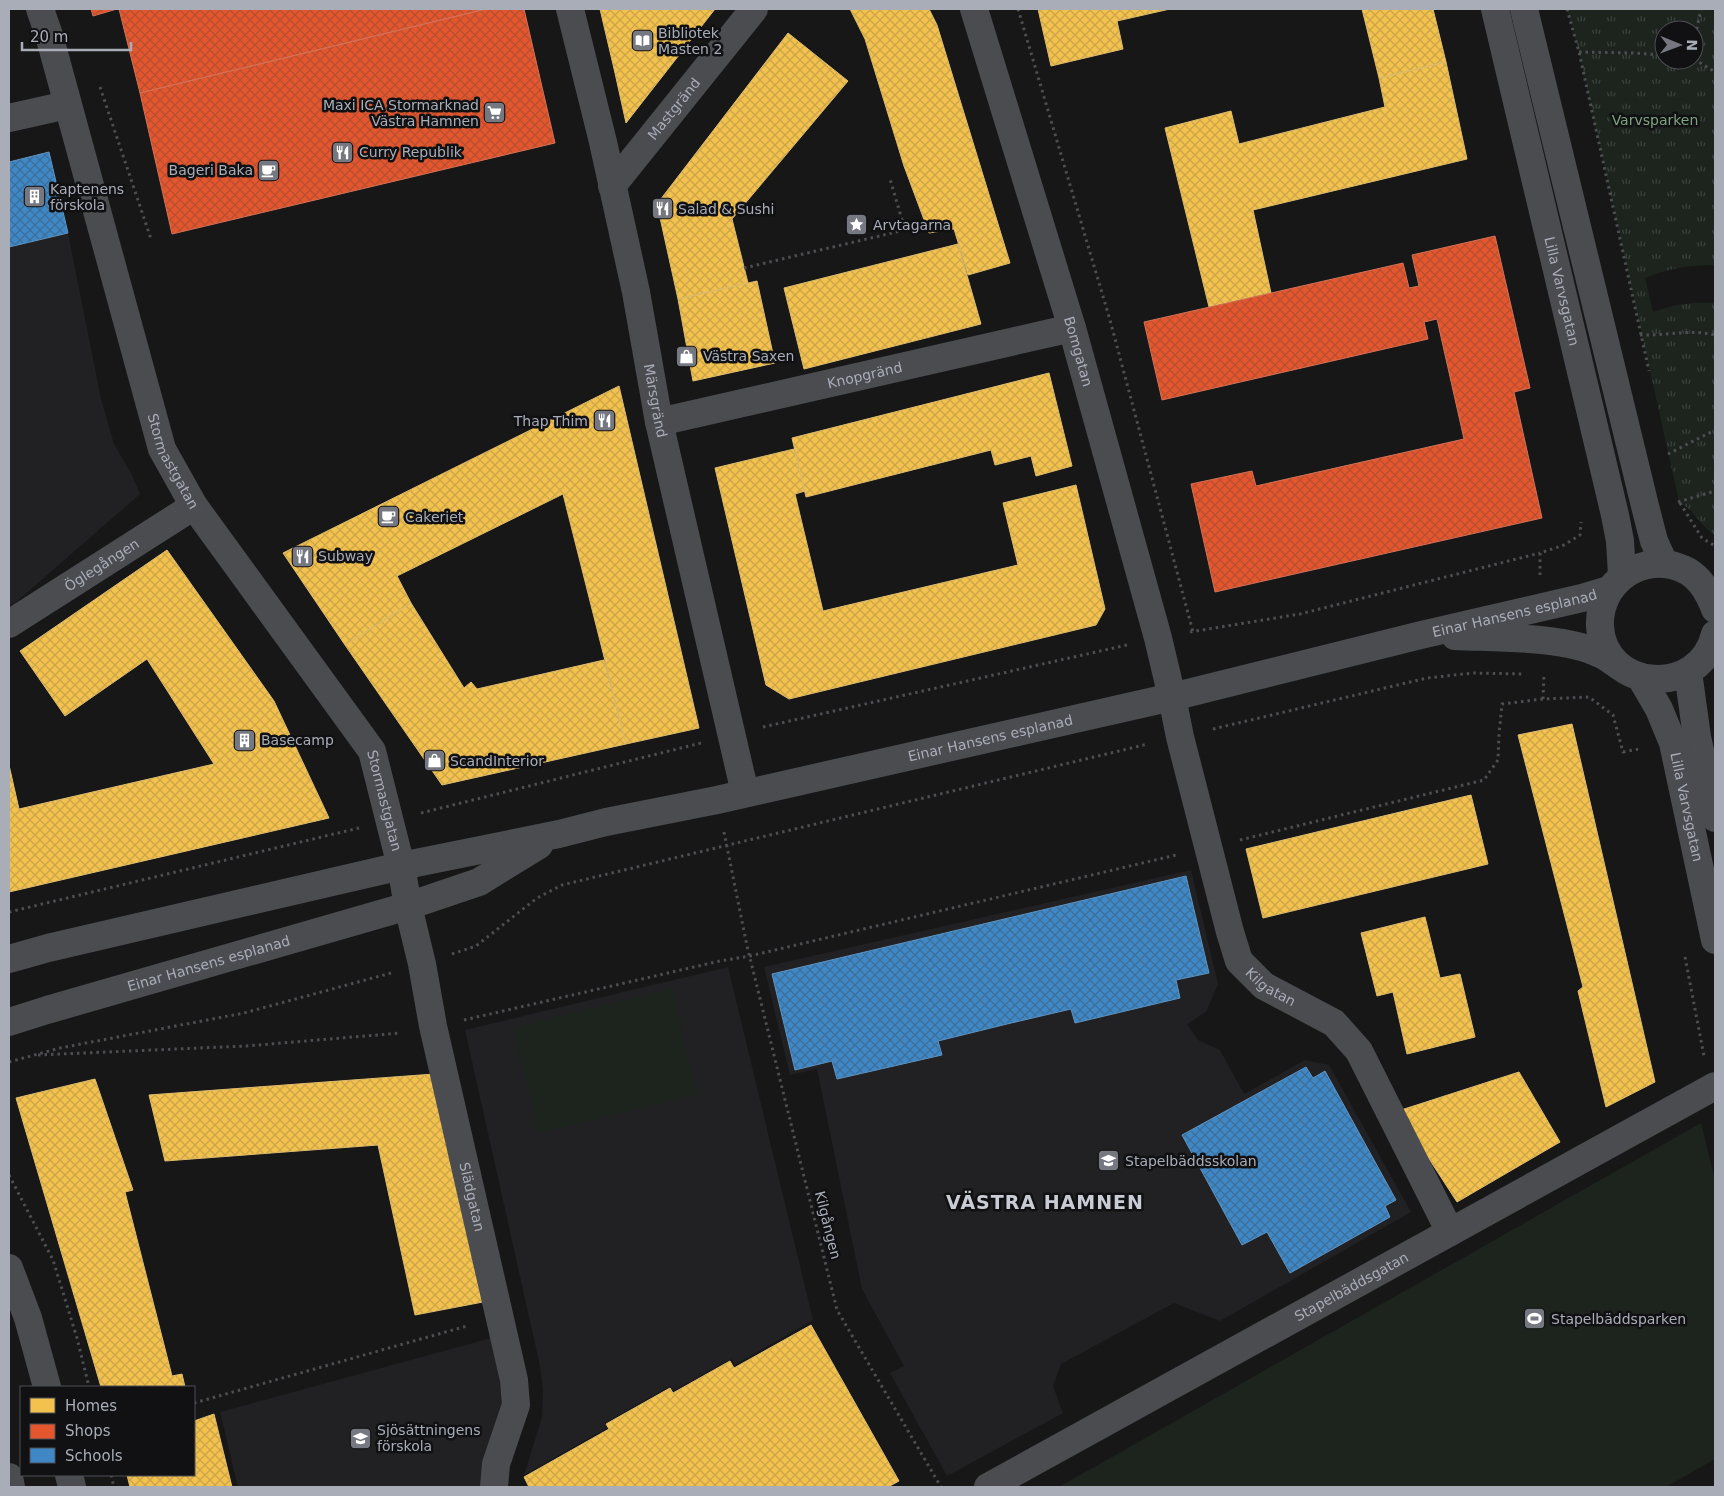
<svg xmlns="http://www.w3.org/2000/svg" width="1724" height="1496" font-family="'DejaVu Sans',sans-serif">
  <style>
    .built { fill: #212123 }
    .green { fill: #1d241e }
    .park { fill: url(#park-tufts); fill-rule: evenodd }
    .homes { fill: url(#homes-cross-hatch); stroke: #dcbb6e }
    .shops { fill: url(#shops-cross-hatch); stroke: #d27157 }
    .schools { fill: url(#schools-cross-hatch); stroke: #5e93c1 }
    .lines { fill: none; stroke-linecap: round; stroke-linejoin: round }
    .path { stroke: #4d4e52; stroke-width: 3; stroke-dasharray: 2.5 4; stroke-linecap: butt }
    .minor { stroke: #4b4c50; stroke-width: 28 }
    .labels { text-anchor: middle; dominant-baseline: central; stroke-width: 5; stroke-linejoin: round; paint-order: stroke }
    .poi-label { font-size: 14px; fill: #a8adb8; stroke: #111113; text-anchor: start }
    .street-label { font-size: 14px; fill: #a8adb8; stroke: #111113 }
    .park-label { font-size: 14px; fill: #7fa381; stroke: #111113 }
    .district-label { font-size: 19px; font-weight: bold; letter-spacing: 1px; fill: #c9ccd4; stroke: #111113 }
  </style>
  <defs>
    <pattern id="park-tufts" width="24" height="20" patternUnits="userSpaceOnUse" patternTransform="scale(1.25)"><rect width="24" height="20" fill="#1d241e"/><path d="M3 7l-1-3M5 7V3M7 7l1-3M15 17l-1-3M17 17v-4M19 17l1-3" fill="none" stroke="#3b413d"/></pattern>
    <pattern id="homes-cross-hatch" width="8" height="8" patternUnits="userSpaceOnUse" patternTransform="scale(1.25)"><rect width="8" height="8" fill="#f2c14e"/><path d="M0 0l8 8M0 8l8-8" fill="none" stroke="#cca549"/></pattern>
    <pattern id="shops-cross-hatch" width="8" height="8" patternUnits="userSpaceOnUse" patternTransform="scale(1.25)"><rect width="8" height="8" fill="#e4572e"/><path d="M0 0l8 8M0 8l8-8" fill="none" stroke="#b84e30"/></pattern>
    <pattern id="schools-cross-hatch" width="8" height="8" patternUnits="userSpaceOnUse" patternTransform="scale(1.25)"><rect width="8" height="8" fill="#3f88c5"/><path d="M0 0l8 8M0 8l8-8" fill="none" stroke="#3b6f9a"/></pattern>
  </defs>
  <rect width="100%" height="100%" fill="#171717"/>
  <!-- built -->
  <path class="built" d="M68,233L101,399L114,444L132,475L140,494L15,603L9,606V247Z
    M1191,870L1218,984L1206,1012L1187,1024L1198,1040L1220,1050L1244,1094L1305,1060L1329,1065L1411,1212L1220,1321L1174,1303L1061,1364L1053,1386L1063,1413L947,1476L890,1373L904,1366L862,1289L817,1069L790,1075L764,967Z
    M728,967L813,1320L735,1365L731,1359L673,1391L670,1386L605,1423L607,1428L524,1475L542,1417L543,1391L540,1366L465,1030Z
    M495,1337L507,1406L486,1487H238L220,1412Z"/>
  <!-- green -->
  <path class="green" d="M672,989L697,1095L539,1133L514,1027Z
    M1701,1123L1715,1180V1459L1666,1487H1059Z"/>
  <!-- park -->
  <path class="park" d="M1567,9H1715V265C1691,265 1668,268 1645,278L1653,312C1676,304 1690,302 1715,303V536L1705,527L1691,511L1679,501L1579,52ZM1664,30H1694V60H1664Z"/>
  <!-- homes -->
  <path class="homes" d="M600,9H715L626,123L615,73Z
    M850,9H929L937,25L1010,263L968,275L954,229L929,233L904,166L865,39Z
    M1038,9H1170L1117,21L1123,49L1051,66Z
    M1362,9H1433L1446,62L1379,78Z
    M788,33L848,81L732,219L748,283L678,299L657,204Z
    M1446,62L1467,159L1253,210L1271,293L1209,307L1165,128L1231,111L1239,144L1385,107L1379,78Z
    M958,244L981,324L804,369L784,288Z
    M757,281L775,363L693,381L678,299Z
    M1049,373L1072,466L1036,476L1031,456L995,465L991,450L806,497L792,438Z
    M619,386L699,728L626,744L563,494L397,576L411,603L345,645L283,553Z
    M794,449L805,491L795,494L823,611L1018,565L1003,503L1076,485L1105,609L1096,625L789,699L766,685L715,468Z
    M167,550L274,701L329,818L9,892V765L19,809L214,764L147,659L65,716L20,651Z
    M411,603L464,688L471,682L477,689L604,660L626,744L442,785L345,645Z
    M1572,724L1655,1082L1606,1107L1578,991L1583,987L1518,735Z
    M1471,795L1488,864L1263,918L1246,849Z
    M1425,917L1440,978L1460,974L1475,1037L1407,1054L1393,992L1377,996L1361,933Z
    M1519,1072L1560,1142L1457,1202L1398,1111Z
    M434,1074L483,1302L415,1315L378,1145L165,1161L149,1095Z
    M95,1079L133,1190L125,1192L172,1376L182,1374L185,1387H101L16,1098Z
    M811,1325L899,1481L888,1487H529L524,1477L609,1429L606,1424L670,1388L673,1393L730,1361L734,1368Z
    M214,1414L232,1487H130L127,1475H194V1421Z"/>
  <!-- shops -->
  <path class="shops" d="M91,9H117L93,16Z
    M119,9H486L140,93Z
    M486,9H524L555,143L172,234L140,93Z
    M1495,236L1530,388L1514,392L1542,518L1215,592L1191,484L1252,471L1256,486L1464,439L1437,319L1424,322L1428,339L1162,400L1144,322L1403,263L1409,288L1419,286L1412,255Z"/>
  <!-- schools -->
  <path class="schools" d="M49,152L68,233L9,247V162Z
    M1186,876L1209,973L1176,980L1180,998L1075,1023L1071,1009L1007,1024L938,1041L942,1055L837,1079L832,1061L795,1070L772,974Z
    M1306,1067L1313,1078L1325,1071L1396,1200L1385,1206L1390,1217L1290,1273L1267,1232L1242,1245L1182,1135Z"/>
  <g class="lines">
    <!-- path -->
    <path class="path" d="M1018,9L1110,320L1193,632
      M1567,9L1579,52L1649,371
      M1694,42L1701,9
      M1579,52L1632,53L1664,55
      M1694,59L1715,72
      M100,87L151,239
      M744,268L905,230L890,179
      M1640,335C1665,336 1691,329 1715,335
      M1668,454L1715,430
      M1678,502L1715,491
      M1680,503L1702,538L1715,546
      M1540,575V553L1564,545L1580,535L1581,522
      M1190,632L1300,614L1540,553
      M1543,699L1544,674
      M763,727L1127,645
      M1213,729L1427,678L1473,673L1523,674
      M421,813L701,743
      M724,832L747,946L837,1310L941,1487
      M1240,840L1484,780L1498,760L1499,734L1502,704L1543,699L1589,697L1613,715L1623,752L1639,749
      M9,912L359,828
      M452,954L476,946L537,898L562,885L1148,744
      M1685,957L1704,1056
      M464,1020L720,961L750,956L1176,855
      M38,1055L246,1046L401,1033
      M9,1062L60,1048L244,1013L391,973
      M9,1175L53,1260L77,1338L89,1387
      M194,1403L467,1326
      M111,1475L114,1487"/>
    <!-- minor -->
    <g class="minor">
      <path id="s1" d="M40,9L49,35L162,449L194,506L372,751L401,866L408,906L422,964L433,1026L514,1380L516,1405L496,1464L494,1487"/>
      <path id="s2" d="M570,9L603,142L636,292L659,422L745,793"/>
      <path id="s3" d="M974,9L1072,328L1158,638L1172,697L1180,737L1230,932L1239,961L1264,986L1334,1023L1359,1051L1450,1232"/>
      <path id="s4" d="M1495,9L1615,515L1620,541L1622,575"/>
      <path d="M1524,9L1645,506L1654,541L1664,563"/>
      <path d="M9,118L67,105"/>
      <path id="s5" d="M612,186L754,9"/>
      <path id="s6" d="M659,422L1072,328"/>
      <path d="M1715,609C1709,593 1700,576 1683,569C1643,551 1598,582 1600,626C1603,691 1700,699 1715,634"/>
      <path id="s7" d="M9,624L194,506"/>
      <path d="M1455,636C1495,638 1565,636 1600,654C1607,657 1613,662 1619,666"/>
      <path d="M1688,672L1697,737L1715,818"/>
      <path id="s8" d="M1641,678L1659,709L1673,743L1715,940"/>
      <path id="s9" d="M9,959L48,948L401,866L559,834L606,822L717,800L1172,697L1421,635L1582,598L1609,590"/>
      <path id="s10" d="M9,1022L47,1010L408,906L479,882L539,845"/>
      <path d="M9,1268L28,1318L47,1387"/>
      <path d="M69,1475L72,1487"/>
      <path d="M9,1477L11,1487"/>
      <path id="s11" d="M988,1487L1715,1086"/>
    </g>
  </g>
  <!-- icons -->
  <defs>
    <symbol id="library-square" viewBox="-11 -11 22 22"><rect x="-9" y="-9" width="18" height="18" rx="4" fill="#757880" stroke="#111113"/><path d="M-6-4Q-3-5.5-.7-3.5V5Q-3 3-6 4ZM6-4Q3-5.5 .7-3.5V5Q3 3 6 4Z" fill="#fff"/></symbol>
    <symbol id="supermarket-square" viewBox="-11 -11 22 22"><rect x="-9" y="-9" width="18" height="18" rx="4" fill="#757880" stroke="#111113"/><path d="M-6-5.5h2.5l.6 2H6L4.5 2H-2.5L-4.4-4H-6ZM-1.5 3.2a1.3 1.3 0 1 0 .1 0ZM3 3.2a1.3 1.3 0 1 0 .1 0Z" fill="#fff"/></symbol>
    <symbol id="restaurant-square" viewBox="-11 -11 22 22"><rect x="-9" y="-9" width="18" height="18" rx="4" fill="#757880" stroke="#111113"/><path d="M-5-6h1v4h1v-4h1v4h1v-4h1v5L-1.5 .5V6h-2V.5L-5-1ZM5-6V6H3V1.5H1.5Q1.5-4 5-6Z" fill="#fff"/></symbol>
    <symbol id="cafe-square" viewBox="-11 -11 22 22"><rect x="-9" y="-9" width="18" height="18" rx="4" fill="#757880" stroke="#111113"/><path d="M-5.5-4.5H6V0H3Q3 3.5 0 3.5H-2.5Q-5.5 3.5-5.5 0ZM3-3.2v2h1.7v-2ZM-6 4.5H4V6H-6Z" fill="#fff"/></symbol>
    <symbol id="building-square" viewBox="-11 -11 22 22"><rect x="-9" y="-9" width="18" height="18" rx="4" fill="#757880" stroke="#111113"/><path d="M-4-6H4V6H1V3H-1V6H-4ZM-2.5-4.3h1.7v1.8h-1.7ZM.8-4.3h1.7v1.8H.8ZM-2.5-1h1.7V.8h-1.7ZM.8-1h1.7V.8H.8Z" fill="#fff"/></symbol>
    <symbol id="sight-square" viewBox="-11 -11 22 22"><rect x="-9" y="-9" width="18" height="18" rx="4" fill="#757880" stroke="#111113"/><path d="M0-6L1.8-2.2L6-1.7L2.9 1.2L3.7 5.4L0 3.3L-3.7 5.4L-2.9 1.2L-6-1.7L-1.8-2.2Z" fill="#fff"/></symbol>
    <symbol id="shop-square" viewBox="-11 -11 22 22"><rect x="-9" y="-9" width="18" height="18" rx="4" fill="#757880" stroke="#111113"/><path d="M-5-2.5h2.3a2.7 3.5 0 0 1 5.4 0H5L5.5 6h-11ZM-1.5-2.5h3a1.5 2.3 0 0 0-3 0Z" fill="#fff"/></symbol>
    <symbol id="school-square" viewBox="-11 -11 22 22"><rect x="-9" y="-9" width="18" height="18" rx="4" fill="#757880" stroke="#111113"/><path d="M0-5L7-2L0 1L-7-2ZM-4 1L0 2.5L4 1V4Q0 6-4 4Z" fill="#fff"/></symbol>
    <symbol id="stadium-square" viewBox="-11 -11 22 22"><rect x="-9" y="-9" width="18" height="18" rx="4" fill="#757880" stroke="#111113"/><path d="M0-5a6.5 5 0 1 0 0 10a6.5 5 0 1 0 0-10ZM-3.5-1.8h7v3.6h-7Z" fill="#fff"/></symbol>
  </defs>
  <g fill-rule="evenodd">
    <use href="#library-square" x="630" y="28" width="25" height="25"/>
    <use href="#supermarket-square" x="482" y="100" width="25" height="25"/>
    <use href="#restaurant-square" x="330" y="140" width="25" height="25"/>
    <use href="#cafe-square" x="256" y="158" width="25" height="25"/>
    <use href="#building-square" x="22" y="184" width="25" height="25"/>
    <use href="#restaurant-square" x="650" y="196" width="25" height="25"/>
    <use href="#sight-square" x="844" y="212" width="25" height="25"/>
    <use href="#shop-square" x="674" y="344" width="25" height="25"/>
    <use href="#restaurant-square" x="592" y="408" width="25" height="25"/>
    <use href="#cafe-square" x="376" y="504" width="25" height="25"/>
    <use href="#restaurant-square" x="290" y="544" width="25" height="25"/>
    <use href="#building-square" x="232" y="728" width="25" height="25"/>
    <use href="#shop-square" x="422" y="748" width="25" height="25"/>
    <use href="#school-square" x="1096" y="1148" width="25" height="25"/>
    <use href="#stadium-square" x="1522" y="1306" width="25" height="25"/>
    <use href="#school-square" x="348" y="1426" width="25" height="25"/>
  </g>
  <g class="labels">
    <!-- poi labels -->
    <g class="poi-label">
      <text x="658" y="33">Bibliotek<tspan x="658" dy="16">Masten 2</tspan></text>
      <text x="479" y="105" text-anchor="end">Maxi ICA Stormarknad<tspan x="479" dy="16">Västra Hamnen</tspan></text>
      <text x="359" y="152">Curry Republik</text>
      <text x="253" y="170" text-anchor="end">Bageri Baka</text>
      <text x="50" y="189">Kaptenens<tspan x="50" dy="16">förskola</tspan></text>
      <text x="678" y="209">Salad &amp; Sushi</text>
      <text x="873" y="225">Arvtagarna</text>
      <text x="703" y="356">Västra Saxen</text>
      <text x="588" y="421" text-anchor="end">Thap Thim</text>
      <text x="405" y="517">Cakeriet</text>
      <text x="318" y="556">Subway</text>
      <text x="261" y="740">Basecamp</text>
      <text x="450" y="761">ScandInterior</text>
      <text x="1125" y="1161">Stapelbäddsskolan</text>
      <text x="1551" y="1319">Stapelbäddsparken</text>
      <text x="377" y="1430">Sjösättningens<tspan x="377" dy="16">förskola</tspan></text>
    </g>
    <!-- street labels -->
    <g class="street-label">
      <text stroke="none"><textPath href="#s5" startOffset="99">Mastgränd</textPath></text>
      <text stroke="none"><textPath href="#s4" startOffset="290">Lilla Varvsgatan</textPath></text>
      <text stroke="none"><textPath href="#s3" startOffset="358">Bomgatan</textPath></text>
      <text stroke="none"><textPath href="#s6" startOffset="211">Knopgränd</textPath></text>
      <text stroke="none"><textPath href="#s2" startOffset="401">Märsgränd</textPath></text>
      <text stroke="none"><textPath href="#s1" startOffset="472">Stormastgatan</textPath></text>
      <text stroke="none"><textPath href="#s7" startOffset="110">Öglegången</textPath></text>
      <text stroke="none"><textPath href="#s9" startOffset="1545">Einar Hansens esplanad</textPath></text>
      <text stroke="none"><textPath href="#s9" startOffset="1006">Einar Hansens esplanad</textPath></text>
      <text stroke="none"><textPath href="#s1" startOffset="876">Stormastgatan</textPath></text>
      <text stroke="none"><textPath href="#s8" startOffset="138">Lilla Varvsgatan</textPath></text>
      <text stroke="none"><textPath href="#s10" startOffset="208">Einar Hansens esplanad</textPath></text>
      <text stroke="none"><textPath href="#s3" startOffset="1030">Kilgatan</textPath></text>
      <text stroke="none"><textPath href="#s1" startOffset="1282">Slädgatan</textPath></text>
      <text transform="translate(828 1225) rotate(76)">Kilgången</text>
      <text stroke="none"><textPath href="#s11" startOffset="415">Stapelbäddsgatan</textPath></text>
    </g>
    <!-- park labels -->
    <g class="park-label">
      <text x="1655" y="120">Varvsparken</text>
    </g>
    <!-- district labels -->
    <g class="district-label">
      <text x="1045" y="1202">VÄSTRA HAMNEN</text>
    </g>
  </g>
  <!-- border -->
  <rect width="1724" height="1496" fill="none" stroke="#a8adb8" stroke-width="20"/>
  <!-- legend -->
  <rect x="20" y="1386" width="175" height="90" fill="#111113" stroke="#4d4f55"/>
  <rect x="30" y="1398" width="25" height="15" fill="#f2c14e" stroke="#4d4f55"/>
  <text x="65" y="1411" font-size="15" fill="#a8adb8">Homes</text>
  <rect x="30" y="1424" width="25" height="15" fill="#e4572e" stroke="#4d4f55"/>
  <text x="65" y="1436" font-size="15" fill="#a8adb8">Shops</text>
  <rect x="30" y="1448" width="25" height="15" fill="#3f88c5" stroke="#4d4f55"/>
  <text x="65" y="1461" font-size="15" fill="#a8adb8">Schools</text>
  <!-- north arrow -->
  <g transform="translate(1679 45) rotate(91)"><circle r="24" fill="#111113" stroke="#4d4f55"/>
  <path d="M0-4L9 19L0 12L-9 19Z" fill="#757880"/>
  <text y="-8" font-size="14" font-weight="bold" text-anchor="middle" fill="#a8adb8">N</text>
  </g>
  <!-- scale -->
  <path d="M22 42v8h109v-8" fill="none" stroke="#a8adb8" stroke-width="2.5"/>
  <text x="30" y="42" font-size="15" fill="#a8adb8" stroke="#111113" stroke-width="4" paint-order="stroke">20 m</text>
</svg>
